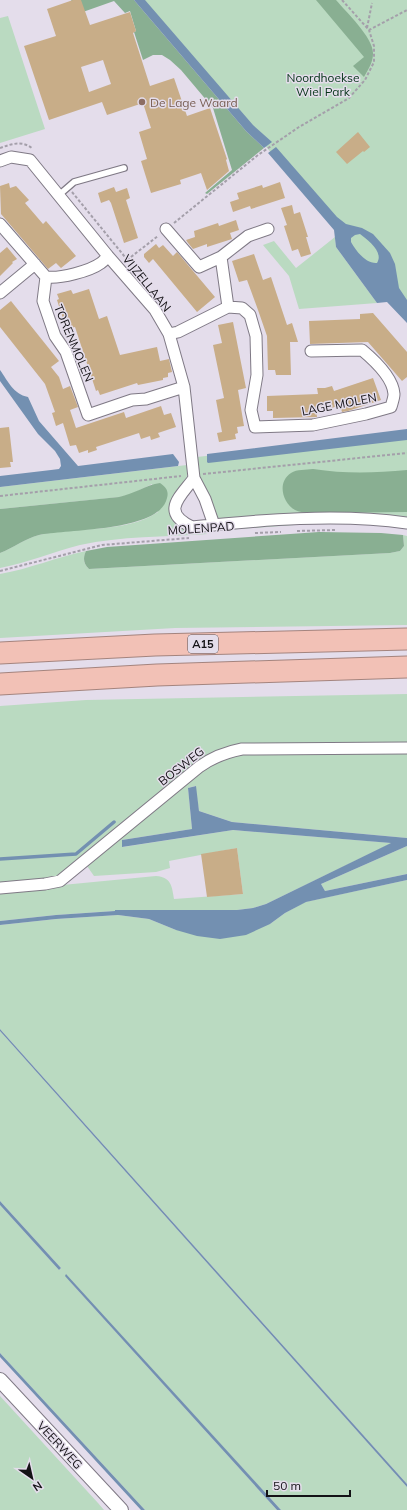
<svg xmlns="http://www.w3.org/2000/svg" width="407" height="1510" font-family="Mulish,sans-serif">
  <style>
    .green { fill: #badac1 }
    .forest { fill: #89af92 }
    .water { fill: #7390b1; fill-rule: evenodd }
    .lines { fill: none; stroke-linecap: round; stroke-linejoin: round }
    .stream { stroke: #7390b1; stroke-width: 3.5 }
    .building { fill: #c8ad88; fill-rule: evenodd }
    .service-casing { stroke: #7f7985; stroke-width: 8 }
    .minor-casing { stroke: #7f7985; stroke-width: 13 }
    .tertiary-casing { stroke: #7f7985; stroke-width: 16 }
    .motorway-casing { stroke: #a4847e; stroke-width: 23 }
    .path { stroke: #a49faa; stroke-width: 2; stroke-dasharray: 3 2; stroke-linecap: butt }
    .service { stroke: #fff; stroke-width: 5.5 }
    .minor { stroke: #fff; stroke-width: 11 }
    .tertiary { stroke: #fff; stroke-width: 14 }
    .motorway { stroke: #f2c1b6; stroke-width: 21 }
    .education-dot { fill: #8d6e63; stroke: #e4ddeb; stroke-width: 1.5 }
    .labels { text-anchor: middle; dominant-baseline: central; stroke-width: 3; stroke-linejoin: round; paint-order: stroke }
    .shield { fill: #e4ddeb; stroke: #524f56; stroke-width: 1 }
    .shield-label { font-size: 11px; font-weight: bold; fill: #141216 }
    .park-label { font-size: 12px; fill: #033316; stroke: #e4ddeb }
    .education-label { font-size: 12px; fill: #785e54; stroke: #e4ddeb; text-anchor: start }
    .street-label { font-size: 12px; fill: #141216; stroke: #e4ddeb }
  </style>
  <rect width="100%" height="100%" fill="#e4ddeb"/>
  <!-- green -->
  <path class="green" d="M141,0H407V315C316,211 233,102 141,0Z
    M8,16L45,129L0,143V18Z
    M335,237L336,247L377,303L299,309L289,276L263,245L274,241L296,268Z
    M407,433V521L391,518L212,531L202,484L199,481L197,457Z
    M187,465C188,486 184,480 174,495C168,504 169,518 178,526C186,532 198,532 208,534C165,537 121,536 80,545C53,552 27,563 0,568V553C13,548 26,538 39,535C77,526 125,534 158,512L152,484L132,494L120,497L0,509V487Z
    M403,535L407,536V625L175,628L0,638V574C29,569 57,557 86,551C83,559 83,563 89,569L390,553L400,551L404,546Z
    M407,694V747H234L91,853L56,876L27,883L0,885V706L86,700Z
    M407,751V838L232,822L199,811L195,786L188,788L192,829L122,840L123,847L233,830L392,843L266,904L253,908L237,910H115V911L56,915L0,921V891L156,876C171,877 172,886 174,899L243,894L237,848L169,861L170,868L156,872L94,876L87,866L210,763L229,754Z
    M407,846V874L325,891L321,884Z
    M407,880V1484L0,1029V925L56,919L118,915L149,919L176,930L270,924L285,913L305,902Z
    M0,1031L407,1487V1510H281L66,1275L73,1285L277,1510H145L0,1353V1205L59,1270L61,1268L0,1201Z
    M0,1396L98,1503L104,1510H0Z"/>
  <!-- forest -->
  <path class="forest" d="M71,0H134L246,131L264,148L207,194L205,193L232,170L213,108L181,70L170,60L162,55H153L143,60L134,32L136,31L130,11L125,13L114,1L80,13Z
    M316,0H336C346,12 374,38 373,54C373,62 368,70 364,77L353,66L364,57Z
    M313,469C345,474 375,473 407,470V512L307,513C304,512 299,512 295,510C282,502 277,482 291,473C297,469 306,470 313,469Z
    M160,483C166,487 169,491 167,498C160,532 67,529 39,535C26,538 13,548 0,553V509L119,497C134,494 146,485 160,483Z
    M319,532L381,533L403,535L404,546L400,551L390,553L89,569C83,563 83,558 86,551L107,547Z"/>
  <!-- water -->
  <path class="water" d="M134,0H145L253,125L272,142L264,148L246,131Z
    M276,147L337,217L346,224L362,228L373,234L390,253L395,264L399,288L407,300V323L387,302L377,303L336,247L334,230L268,153ZM360,234C368,240 384,252 377,263C366,264 356,251 351,242V238L355,235Z
    M0,370C8,381 13,394 28,397L39,421L78,466L173,454L179,462L178,466L0,487V476L51,470L59,469L61,466L60,459L55,451L38,434L0,381Z
    M407,429V440L208,463L207,462V454Z
    M196,786L199,811L232,822L407,838V846L321,884L325,891L407,874V880L306,902L285,913L270,924L246,935L220,939L197,936L176,930L149,919L118,915L56,919L0,925V921L56,915L115,911V910H237L253,908L266,904L391,843L233,830L122,847V840L192,829L188,788Z
    M0,1029L407,1484V1487L0,1031Z
    M0,1201L61,1268L59,1270L0,1205Z
    M66,1274L281,1510H277L73,1285L65,1276Z
    M0,1353L145,1510H141L0,1357Z"/>
  <g class="lines">
    <!-- stream -->
    <path class="stream" d="M0,859L76,854L114,822"/>
  </g>
  <!-- building -->
  <path class="building" d="M73,0H81L90,25L130,12L136,31L133,33L150,86L174,78L187,116L210,108L227,159L226,160L229,171L207,190L201,173L180,180L181,184L151,193L141,161L147,159L139,132L151,128L143,103L107,115L102,102L49,120L24,46L56,36L47,9ZM103,60L111,84L89,92L81,67Z
    M358,132L370,147L364,152L363,151L347,164L336,152Z
    M280,182L285,198L251,209L250,206L233,212L230,202L239,199L237,193L262,185L263,188Z
    M9,183L10,188L16,186L29,200L25,203L43,224L46,221L76,256L61,268L56,263L48,269L1,214L0,186Z
    M114,187L116,192L127,188L130,198L126,200L138,238L124,243L111,203L109,200L101,203L98,193Z
    M292,205L294,214L300,212L308,237H306L311,254L301,257L298,249L292,251L284,226L287,225L281,208Z
    M236,220L239,230L230,233L232,239L207,247V244L193,249L188,243L186,240L195,237L194,231L218,223L219,226Z
    M156,244L159,248L163,245L173,256L177,252L215,297L197,312L153,259L149,263L144,257V254Z
    M7,247L17,259L12,262L13,263L0,276V253Z
    M254,254L263,280L271,277L287,325L292,323L298,342H290L291,375H276L275,370H268L267,336L258,310L247,280L239,282L232,261Z
    M89,289L99,319L107,316L120,355L157,347L160,361L169,359L172,372L168,373V377L163,378V380L138,385L137,383L100,395L98,390L96,391L75,327L69,329L67,324L65,325L57,300L59,299L57,294L71,290L73,294Z
    M11,301L59,361L51,367L59,377L63,389L70,386L78,407L70,410L76,428L124,412L126,418L161,406L164,415L171,413L176,427L158,433L160,437L151,440L150,436L141,439L139,433L96,447L97,450L88,453V450L79,453L76,445L70,446L63,423L56,426L52,413L55,412L45,384L0,327V310Z
    M373,313L407,352V377L402,381L368,342L310,344L309,321L360,319V314Z
    M233,322L246,388L238,390L244,426L237,427L238,433L235,434L236,439L219,442L217,433L222,432L216,400L224,398L213,345L222,343L218,325Z
    M373,378L381,400L348,411L342,412L340,405L329,409H316L317,417L273,418V411H267V396L318,394L317,388H325L332,386L334,391Z
    M9,427L13,462H10L11,467L0,468V428Z
    M237,848L243,894L207,897L201,854Z"/>
  <g class="lines">
    <defs>
      <path id="service" d="M59,195L74,182L124,168"/>
      <path id="minor" d="M0,161L11,157L30,160L108,256L155,310L169,334L184,387L194,478
        M0,224L46,277C60,279 90,271 101,263C104,261 106,258 108,256
        M166,229L199,267L221,257L248,236L268,229
        M221,257L228,307
        M46,277L43,301L55,336L66,352L88,415L132,400L146,399L184,387
        M0,293L35,264
        M169,334L178,332L228,307L242,308L250,315L256,336L257,375L251,410L255,427L313,425L366,414L391,407C392,403 394,398 394,394C393,378 374,360 362,350L311,351
        M214,525L205,499L194,478C180,497 160,512 192,527C261,520 338,513 407,523
        M0,888L45,884L60,881L199,767C213,757 226,752 242,749L407,748"/>
      <path id="tertiary" d="M0,1380L121,1510"/>
      <path id="motorway" d="M0,653L155,645L407,639
        M0,684L157,675L407,667"/>
    </defs>
    <!-- service casing -->
    <use href="#service" class="service-casing"/>
    <!-- minor casing -->
    <use href="#minor" class="minor-casing"/>
    <!-- tertiary casing -->
    <use href="#tertiary" class="tertiary-casing"/>
    <!-- motorway casing -->
    <use href="#motorway" class="motorway-casing"/>
    <!-- path -->
    <path class="path" d="M342,0L369,30L407,10
      M367,28L372,3
      M0,148C11,144 23,140 33,149
      M72,192L125,257
      M174,223L258,155L299,127L349,98L365,80L374,62V46L369,30
      M127,260L158,236
      M203,474L407,453
      M0,496L181,476
      M297,531L335,530
      M255,533L281,532
      M0,571L102,545L189,538"/>
    <!-- service -->
    <use href="#service" class="service"/>
    <!-- minor -->
    <use href="#minor" class="minor"/>
    <!-- tertiary -->
    <use href="#tertiary" class="tertiary"/>
    <!-- motorway -->
    <use href="#motorway" class="motorway"/>
  </g>
  <!-- markers -->
  <circle class="education-dot" cx="142" cy="102" r="4"/>
  <g class="labels">
    <!-- shield labels -->
    <rect class="shield" x="188" y="635" width="30" height="18" rx="3"/>
    <g class="shield-label">
      <text x="203" y="644">A15</text>
    </g>
    <!-- park labels -->
    <g class="park-label">
      <text x="323" y="77">Noordhoekse<tspan x="323" dy="14">Wiel Park</tspan></text>
    </g>
    <!-- education labels -->
    <g class="education-label">
      <text x="150" y="102">De Lage Waard</text>
    </g>
    <!-- street labels -->
    <g class="street-label">
      <text transform="translate(147 283) rotate(51)">VIJZELLAAN</text>
      <text transform="translate(74 343) rotate(67)">TORENMOLEN</text>
      <text transform="translate(339 404) rotate(-11)">LAGE MOLEN</text>
      <text transform="translate(201 528) rotate(-4)">MOLENPAD</text>
      <text transform="translate(181 766) rotate(-38)">BOSWEG</text>
      <text transform="translate(60 1445) rotate(47)">VEERWEG</text>
    </g>
  </g>
  <!-- north arrow -->
  <g transform="translate(32 1478) rotate(146)" stroke="#e4ddeb" stroke-width="3" paint-order="stroke">
  <path d="M0-3L7 15L0 10L-7 15Z" fill="#141216"/>
  <text y="-6" font-size="11" font-weight="bold" text-anchor="middle" fill="#141216">N</text>
  </g>
  <!-- scale -->
  <path d="M267 1490v6h83v-6" fill="none" stroke="#141216" stroke-width="2"/>
  <text x="273" y="1490" font-size="12" fill="#141216" stroke="#e4ddeb" stroke-width="3" paint-order="stroke">50 m</text>
</svg>
